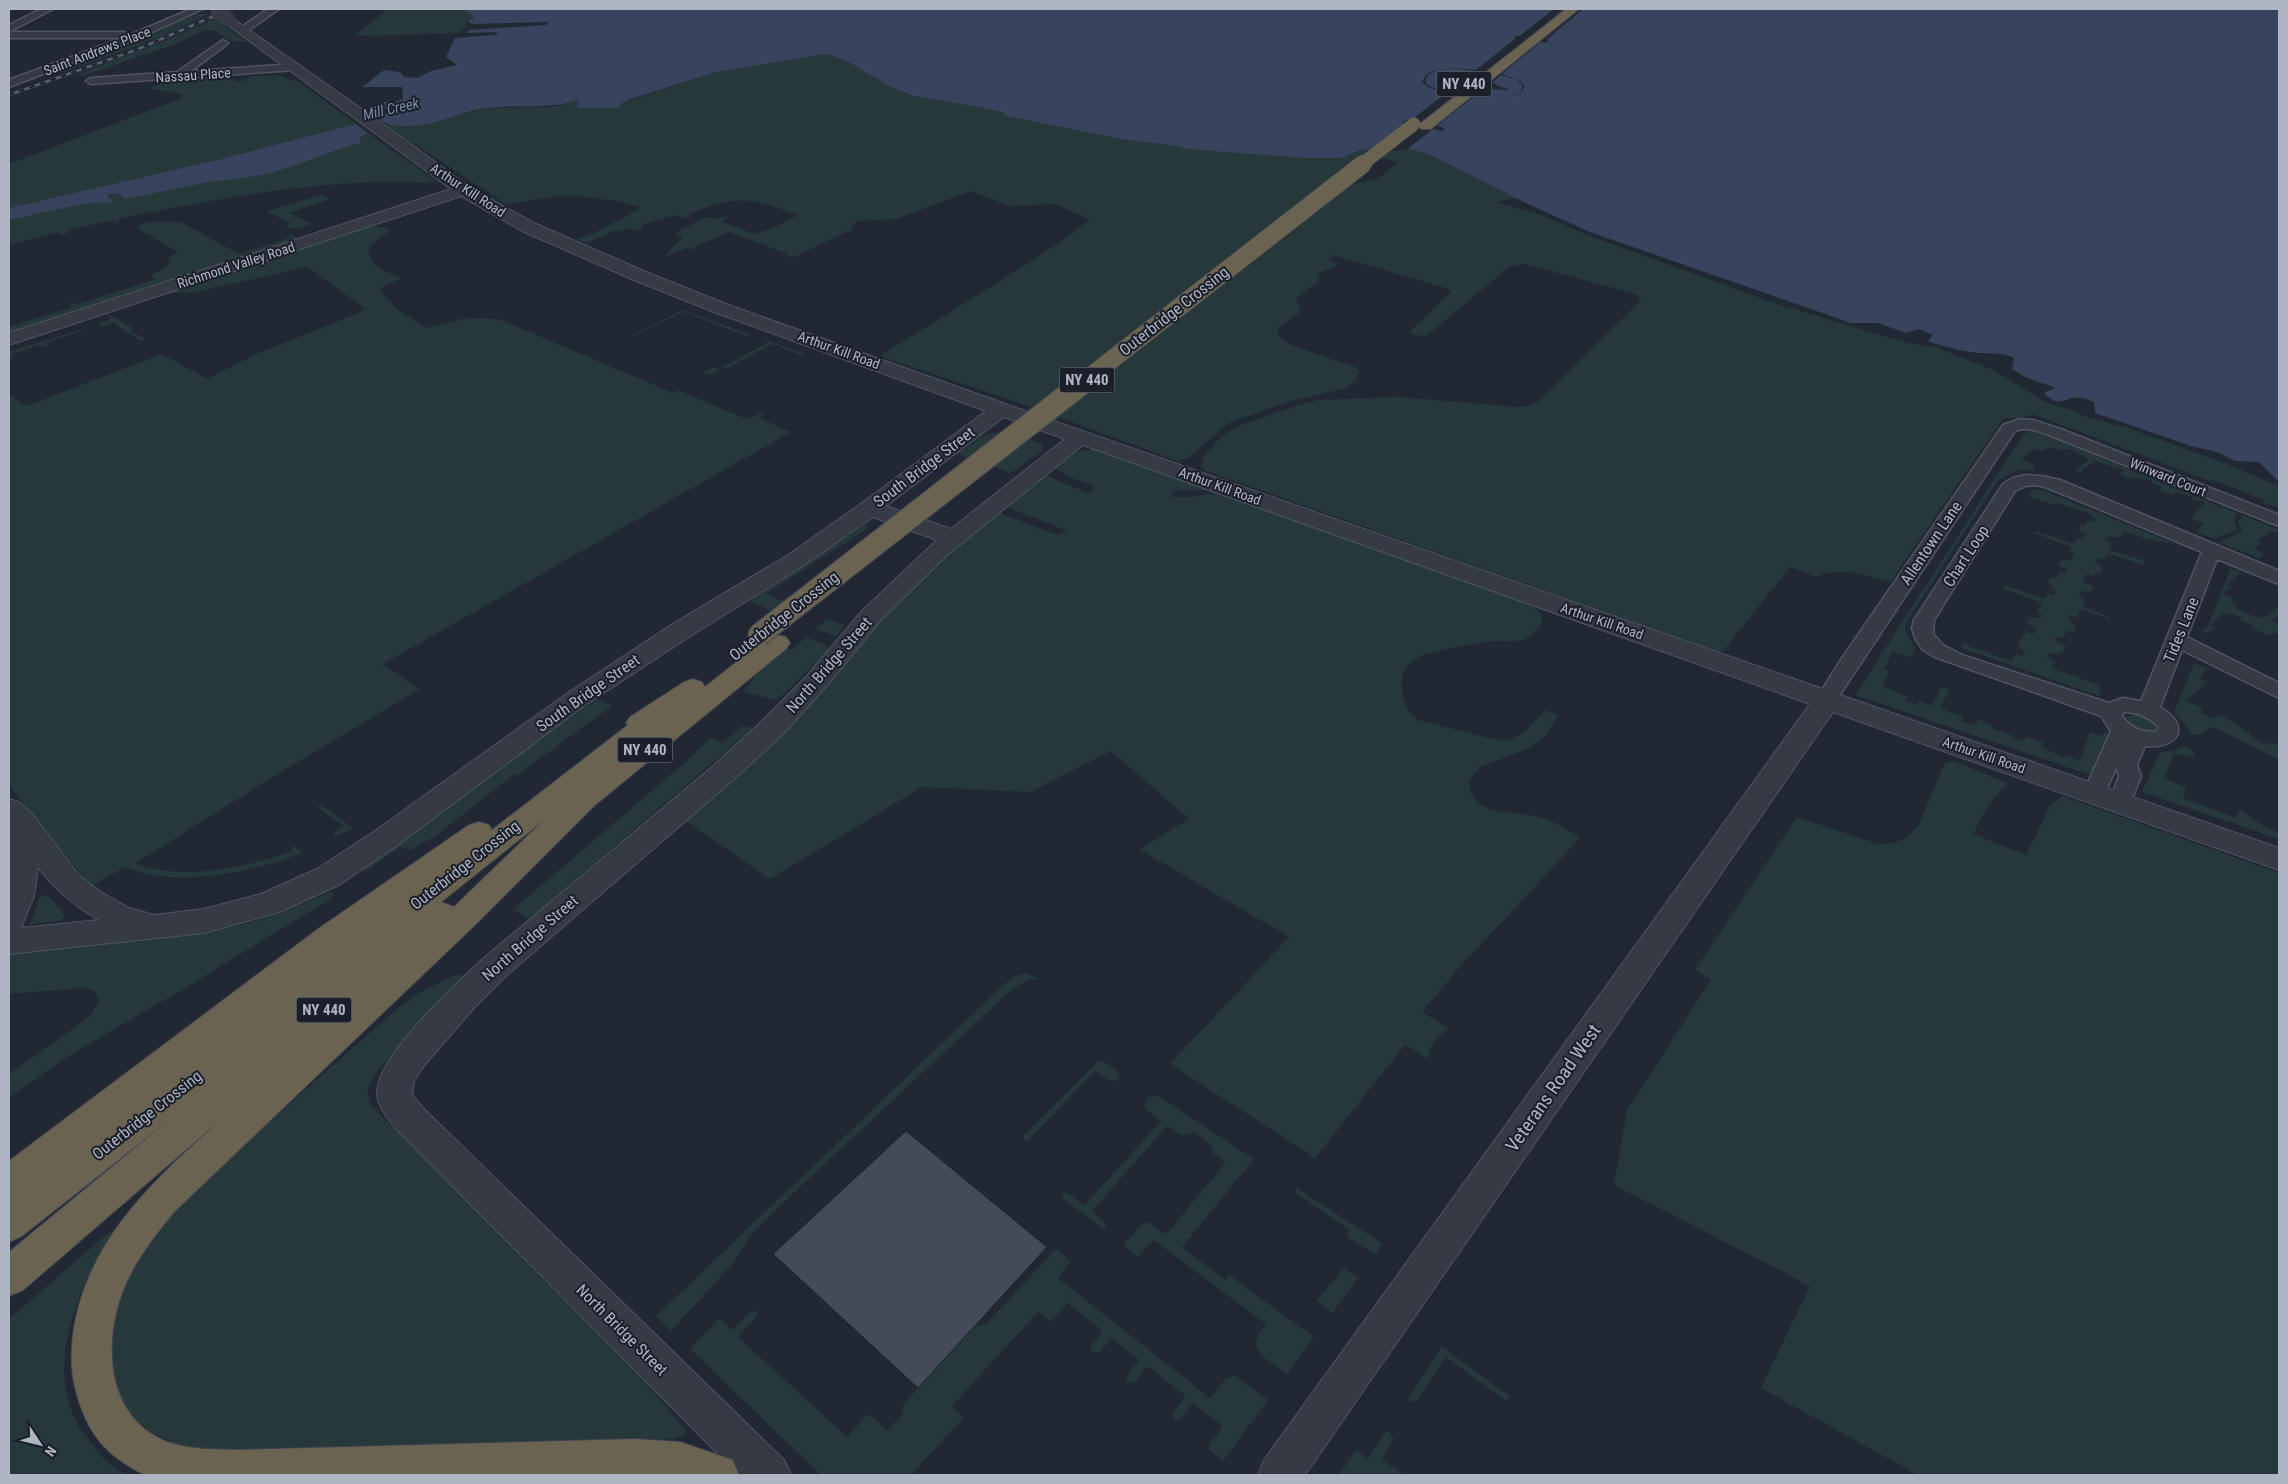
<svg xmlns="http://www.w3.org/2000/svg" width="2288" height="1484" font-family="'Roboto Condensed',sans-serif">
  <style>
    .green { fill: #27383a; fill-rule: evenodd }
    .water { fill: #38445d }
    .pier { fill: #212834; fill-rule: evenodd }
    .building { fill: #434b59; stroke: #1c212c }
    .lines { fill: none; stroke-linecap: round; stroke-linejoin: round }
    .minor-casing { stroke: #4f5560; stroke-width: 3 }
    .tertiary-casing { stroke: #4f5560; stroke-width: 2 }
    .motorway-casing { stroke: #3f4550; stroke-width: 2 }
    .minor { fill: #353a45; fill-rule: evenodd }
    .tertiary { fill: #353a45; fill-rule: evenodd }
    .motorway { fill: #6b6352; fill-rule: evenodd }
    .rail-casing { stroke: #59606e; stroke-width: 2.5 }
    .rail { stroke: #1a1f2a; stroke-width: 2; stroke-dasharray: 5.5; stroke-linecap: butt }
    .tertiary-bridge-casing { stroke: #4f5560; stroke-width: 14; stroke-linecap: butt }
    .motorway-bridge-far2-casing { stroke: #3f4550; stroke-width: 14; stroke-linecap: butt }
    .motorway-bridge-far1-casing { stroke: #3f4550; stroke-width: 19; stroke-linecap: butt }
    .motorway-bridge-casing { stroke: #3f4550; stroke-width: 24; stroke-linecap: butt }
    .tertiary-bridge { stroke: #353a45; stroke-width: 13 }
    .motorway-bridge-far2 { stroke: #6b6352; stroke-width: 13 }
    .motorway-bridge-far1 { stroke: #6b6352; stroke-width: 18 }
    .motorway-bridge { stroke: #6b6352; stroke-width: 22 }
    .labels { text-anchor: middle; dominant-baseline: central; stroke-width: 4; stroke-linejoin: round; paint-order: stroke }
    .far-street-label { font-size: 14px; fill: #afb5c2; stroke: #1a1f2a }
    .shield { fill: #1a1f2a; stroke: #828894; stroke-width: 1 }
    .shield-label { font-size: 15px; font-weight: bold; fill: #afb5c2 }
    .far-water-label { font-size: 15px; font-style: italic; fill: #7989a8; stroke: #1a1f2a }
    .street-label { font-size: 16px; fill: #afb5c2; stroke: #1a1f2a }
    .near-street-label { font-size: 19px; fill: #afb5c2; stroke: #1a1f2a }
  </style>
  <rect width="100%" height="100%" fill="#212834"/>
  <!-- green -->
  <path class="green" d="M388,9H467L466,10L476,18L467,21L465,28L459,33L355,36Z
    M197,14H208C161,39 111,55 61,73L55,72Z
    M214,19L247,42L231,41L216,31L204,30L178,43L83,76L76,75L165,41Z
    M827,54L849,62L914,96L989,109L1002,112L1006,116L1126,140L1178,146L1188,149L1215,150L1276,156L1281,155L1305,158H1342L1360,150L1406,148L1429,154L1517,198L1496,202L1542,215L1595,238L1777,304L1904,342L1938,348L1995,371L2045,402L2074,411L2086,417L2128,428L2234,467L2279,486V508L2263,502L2264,500L2213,480L2210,481L2033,414C2026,419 2013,416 2003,419L1890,582C1870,577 1837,565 1817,577L1790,567L1723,651H1717L1206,471L1201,466L1204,456L1220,438L1236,427L1290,408L1318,400L1400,397L1517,407L1528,406L1539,401L1641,300L1639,296L1632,293L1524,264L1509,267L1430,333L1425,336L1411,334V330L1451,292L1446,288L1333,255L1328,260L1338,264L1336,266L1319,273L1318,282L1296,298V301L1300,307L1299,313L1280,326L1277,331L1281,339L1291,345L1355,367L1360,372L1354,382L1346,388L1287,402L1229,423L1188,458L1178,461L1039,410L880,356L1038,257L1090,220L1056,204L1009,206L971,191L896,219L858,221L854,223L851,230L792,258L788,256V254L729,232L693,248L699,251H698L687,248L667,256L666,255L683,237L675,234L706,217L717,219L726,216L729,217L721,221L754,234L773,228L798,215C751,198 737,194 689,214V218C683,219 678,215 673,216C662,218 651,222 641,226L642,229L638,231L630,228L620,232L616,230L586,243L577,239L596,232L641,208L618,201L567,195L506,204L386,125L412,127L488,108L549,107L562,105L580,100L576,107L622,103L716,72ZM1380,158L1398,162L1379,178L1346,186Z
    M277,75L299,82L358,125L294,142L9,208V164L182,98V95L179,94L149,88L167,81L206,77L234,79L235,82L245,81L248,77Z
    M364,130L436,181L427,183C326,177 216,199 117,219L120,221L116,223L113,220L69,230V233L60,235L58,232L9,245V217L153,186Z
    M321,195L331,199L289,213L311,224L299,228H283L292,224L266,211Z
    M181,222L239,254L291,237L288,234L298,238L9,332V327L72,307L69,304L71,302L76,305L155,279L150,275L166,268L170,261L168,257L179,253L148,234L137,237L146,233L138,228L140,225L148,222Z
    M370,226L385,227L390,231L371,245L368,252L374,264L380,269L402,278L384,286L380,290L398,310L428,328L465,318L499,319L673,393L678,390L746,419L761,413L765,415L759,418L791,432L383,664L420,689L279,773L136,863C178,882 250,867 292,851L293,845L302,853C253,872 176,889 125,867L92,886L47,835L9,785V395L27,406L162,354L207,379L254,355L361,312L365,309L363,307L307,267L192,293L170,292Z
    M683,310L751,335L738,340L746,336L684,312L633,336H631Z
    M110,315L133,328L130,330L145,339L141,341L113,323L102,327L97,324L111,319L108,316Z
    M81,329L87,333L80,331L46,343L49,346L47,347L39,345L10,355L13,359L9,358V352Z
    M763,339L806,354L803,356L773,344L727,368L725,367L708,375L702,373L714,367L718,369L768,343Z
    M1006,431L1042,444V451L1011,473L957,454L985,435Z
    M2033,431L2237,513L2234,519L2237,530L2214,539L2196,532L2204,524L2190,518L2205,503L2192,499L2193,497L2175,492L2172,495L2160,490L2162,487L2151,483L2152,481L2135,477L2132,479L2120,475L2124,470L2095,461L2079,473L2075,471L2089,459L2071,449L2060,450L2051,447L2040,451L2034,449L2021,459L2034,465V470H2019L1998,480L1907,621L1905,631L1914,646L1913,648L1915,652L1909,657L1892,652L1884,669L1890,671L1882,686L1907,697L1905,701L1917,705L1919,701L1932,706L1941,687L1949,690L1940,708L1963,717L1962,721L1975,726L1978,719L1993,725L1992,728L2013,736V738L2023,742L2026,736L2044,743L2042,747L2064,758L2065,755L2080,761L2090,732L2103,736L2106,731L2109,735L2091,775L1855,695L2024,434Z
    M1093,449L1108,453L1208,490H1173L1171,497H1190L1218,493L1534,607L1541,614L1542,623C1537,631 1532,637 1522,640C1514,642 1504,641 1495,641C1481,642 1467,645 1453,648C1431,652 1399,656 1402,687C1403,701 1407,711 1418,720L1500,741C1524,738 1530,727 1544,710L1558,715L1546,735L1529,748L1480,767L1469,780C1471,818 1509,810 1535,816C1551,819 1567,829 1580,838L1458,969L1422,1012L1449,1029C1436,1038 1430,1043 1428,1059L1405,1045L1315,1158L1170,1064L1289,937L1139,849L1189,819L1111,751L1031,792L922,787L770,879L683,819L882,613L995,511L1057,535L1068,531L1002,505L1042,472L1065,484L1089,493L1095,486L1072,478L1050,466L1072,453Z
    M2040,489L2185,548L2162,541L2161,543L2124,532L2120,538L2108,536L2106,540L2112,543L2109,550L2145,561L2143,565L2107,553L2104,560L2097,558L2095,563L2103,567L2100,573L2097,572L2092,576L2086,574L2083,582L2094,586L2091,592L2081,591L2078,596L2085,599L2082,606L2110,617L2109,619L2081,609L2077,618L2070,615L2068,620L2076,626L2073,632L2067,630L2063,638L2057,636L2055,640L2066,646L2063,653L2059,652L2058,655L2050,652L2047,657L2055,661L2051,668L2099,685L2100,696L1961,648L1963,644L1967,643L1966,645L2011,661L2016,654L2022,656L2025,651L2018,648L2020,645L2017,644L2027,632L2034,634L2036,629L2027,623L2031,617L2040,618L2042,614L2037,612L2042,603L2002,588L2004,585L2045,599L2048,593L2053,595L2056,590L2051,588L2052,585L2048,583L2051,577L2056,579L2059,572L2065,574L2067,569L2059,565L2062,559L2071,561L2074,553L2070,551L2072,547L2034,533L2035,531L2074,544L2078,538L2082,539L2085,535L2078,530L2081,525L2085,526L2088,520L2094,522L2096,518L2091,516V514L2057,503L2056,505L2028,496L2032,490Z
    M2243,515L2279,530L2277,533L2271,531L2257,541L2261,543L2254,549L2264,554L2259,558L2219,542L2242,531L2238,522Z
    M865,525L869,527L766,594L787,603L774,612L749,600Z
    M2231,568L2257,578L2241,573L2227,584L2232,587L2222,594L2234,600L2231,603L2237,606L2236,608L2257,618L2260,616L2264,618L2279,607V614L2271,621L2279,625V635L2275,633L2267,635L2252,628L2254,626L2240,620L2242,618L2231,613L2228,615L2224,613L2210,625L2214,628L2204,634L2202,631L2208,626Z
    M827,619L845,625L836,636L815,629Z
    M806,637L828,646V651L777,700L743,692L760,670L786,647L792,650Z
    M2194,663L2208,669L2198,678L2207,682L2186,700L2203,709L2200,712L2213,719L2221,715L2251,734L2250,736L2267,745L2271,742L2279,746V760L2213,727L2200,735L2190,734L2187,727L2174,713Z
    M598,699L612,706L516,776L513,775L437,835L411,850L400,847L366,871L359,870Z
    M2137,714C2145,716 2154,719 2156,728C2148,735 2137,729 2129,724L2127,716Z
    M742,726L753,728L529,919L514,910L523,901L690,758L711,738L723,743Z
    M2185,747L2194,751L2193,758L2174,753L2165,778L2186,788L2183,798L2236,818L2240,810L2266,827L2279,833V839L2142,792L2160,752L2175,751Z
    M1953,761L2007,783L1986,809L1973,834L2026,855L2050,806L2062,796L2279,873V1475H1918L1761,1388L1810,1286L1614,1185L1627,1110L1711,980L1695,970L1797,817L1878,844L1894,843L1907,837L1919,824L1939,776L1946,763Z
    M321,805L353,828L333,838L334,833L344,826L317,807Z
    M331,892L334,895L329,900L185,988L80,1049L9,1097V1074L84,1021L92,1014L99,1001L94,991L83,988L9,994V953L18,949L200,934L241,925L276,915Z
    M44,895L49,897L66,916L59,921L30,924L39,899Z
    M1026,973L1040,980L1029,979L1009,992L786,1200L750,1235L735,1261L671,1331L656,1316L1002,986L1015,976Z
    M456,975H461V981L374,1075L367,1092L370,1104L643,1380L684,1428L686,1432L684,1435L674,1439L627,1441L232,1452L182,1447L150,1432L131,1416L116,1392L111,1361L116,1301L143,1244L201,1182L398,1008L419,993Z
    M1098,1061C1106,1061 1118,1069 1120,1077L1118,1081L1110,1080L1095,1071L1027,1141L1022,1137Z
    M1157,1095L1254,1159L1182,1247L1225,1280L1229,1275L1314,1337L1287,1374C1277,1366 1250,1353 1257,1338C1259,1333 1264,1329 1266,1324L1154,1240L1139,1256H1136L1125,1247V1243L1144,1222L1150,1223L1166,1234L1173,1226L1226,1162L1212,1152L1211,1144L1194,1132L1191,1134L1182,1135L1167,1126L1092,1211L1104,1221L1106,1227L1104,1229L1062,1198L1064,1193L1069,1194L1085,1205L1161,1121L1144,1108L1147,1098Z
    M1297,1188L1383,1244L1375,1254L1347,1237L1349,1229L1294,1192Z
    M121,1222C109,1243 95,1263 85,1285C62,1336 51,1396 90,1442C99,1454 112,1469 126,1475H9V1319Z
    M1056,1249L1071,1261L1058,1278L1210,1398L1226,1378L1235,1376L1268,1400L1223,1461L1210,1450L1209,1446L1223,1426L1193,1403L1181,1419L1175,1420L1172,1414L1186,1396L1147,1366L1135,1382H1127V1376L1139,1360L1112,1338L1100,1352L1092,1353L1090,1348L1103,1331L1068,1303L1051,1322L1038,1312L952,1406L964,1417L911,1475H821L690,1349L719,1318L732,1330L752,1311H756L758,1314L738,1337L847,1437L868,1414L887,1430L903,1414V1405L974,1326L986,1324Z
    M1344,1268L1358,1277L1332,1313L1317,1301Z
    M1442,1347L1509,1396L1506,1401L1446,1357L1419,1398L1414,1402L1407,1400Z
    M1387,1430L1394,1439L1382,1460L1405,1475H1339L1356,1450L1368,1459Z"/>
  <!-- water -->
  <path class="water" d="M467,9H2279V482L2259,462L2235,461L2217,452L2191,446L2095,413L2094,402C2091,401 2086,398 2082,398C2065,395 2062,411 2044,393L2056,388L2025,377L2012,369L2014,358C2002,352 1991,354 1979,353C1961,351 1945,347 1928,341L1933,335L1919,329L1906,333L1878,323H1851L1590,232L1530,205L1429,154L1406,148L1360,150L1342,158H1305L1188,149L1178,146L1126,140L1006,116L1002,112L989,109L914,96L889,86L849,62L827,54L716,72L631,99L622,103L619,108H576L579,100C549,110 519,104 488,108C462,111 439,124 413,126C403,127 388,126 380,120L387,112L381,102H394L403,99L402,87H362L384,70L400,72L404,77L417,78L431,71L457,65L446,57L455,38L495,35L498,32L467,33L469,30L546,25L549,22L472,24L467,21L475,18L465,10Z
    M356,124L368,133L360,137V143C331,150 303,164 274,172C252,178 231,179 209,182L125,199L118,193L107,195L113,203C97,198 29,216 9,220V208L221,159Z"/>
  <!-- pier -->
  <path class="pier" d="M1554,9H1583L1547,39L1549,40L1545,43L1541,42L1502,74L1518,80L1525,86L1522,91L1515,96L1501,99L1473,97L1437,126L1445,128L1442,131L1433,129L1406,150L1370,152L1406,124L1402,123L1406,120L1410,121L1446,93L1428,87L1422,82L1427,74L1433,71L1452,68L1476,70L1516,38L1514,37L1521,35ZM1453,68L1474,71L1465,78L1438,77L1444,82L1457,85L1448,92L1429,86L1425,82L1428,75L1435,71ZM1501,75L1517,80L1523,86L1521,91L1514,96L1500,99L1474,97L1483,89L1509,90L1492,83Z"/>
  <!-- building -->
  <path class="building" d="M906,1131L1047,1247L918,1388L773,1254Z"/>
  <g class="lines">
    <defs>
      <path id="minor" d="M41,9H53L9,32V25Z
        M191,9H203L141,37L9,87V80L122,38H9V32H125L130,35Z
        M268,9H279L246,32H240V28Z
        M223,40L228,43L226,45L191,71L296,64L301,67L296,70L91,84L86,81L91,78L177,72Z
        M2020,419L2033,420L2063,430L2279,515V526L2051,436C2040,432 2027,426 2015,431L1833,705L1826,707L1819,705L1816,700L1840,661L2003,425Z
        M2025,475L2042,476L2060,480L2279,571V584L2217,559L2187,637L2279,683V698L2182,650L2160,707C2192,726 2179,749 2145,746L2137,765L2141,776L2128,809L2120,811L2112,809L2109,803L2119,776L2116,768L2102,800L2094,802L2086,800L2083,794L2111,731L2101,716L1935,657L1923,650L1916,640L1912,628L1914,620L2003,484L2013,478ZM2036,485L2048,488L2202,552L2141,701L2123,698L2109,703L1962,655L1943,645L1933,634L1934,620L2015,491L2025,486ZM2124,712C2138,712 2148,717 2158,726L2157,731C2144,734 2128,727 2122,715Z"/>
      <path id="tertiary" d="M229,16L400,136L469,187L534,223L646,272L726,304L1008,405L2279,848V870L1833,712L1305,1475H1258L1264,1460L1810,704L1083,445L946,556L880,621L824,689L780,737L733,780L507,975L473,1009L422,1068L414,1081L412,1095L423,1108L784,1460L791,1475H739L397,1130C390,1121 377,1106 377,1094C376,1056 457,983 485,957L713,766L760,723L806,677L862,611L937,540L873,517L801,567L689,637L587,704L395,847L339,885L280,912L204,933L9,954V799L19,802L33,815L78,874L99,891L129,908L154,915L204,909L261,894L317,869L375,831L569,692L671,625L785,557L858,506L986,411L714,312L634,280L522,231L461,196L9,345V333L451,189L225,23L223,20L225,17ZM1004,417L1065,439L951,529L886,506ZM38,867C55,890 74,906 99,920L21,928L34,896Z"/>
      <path id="motorway" d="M1566,9H1579L1431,129H1421L1419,126L1421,123Z
        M777,635L786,637L790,643L786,649L595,805L476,924L175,1211C158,1231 141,1253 129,1277C101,1333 101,1422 174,1444C194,1450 217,1449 238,1450L635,1439L680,1442L733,1460L739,1475H145C107,1456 89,1436 77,1395C68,1365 71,1335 79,1305C102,1224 165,1171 225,1116L23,1290L9,1296V1252L169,1120L22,1236L9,1242V1201L13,1199L9,1200V1161L318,929L469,825L479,822L489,825L492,830L628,725L626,723L630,717L684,682L693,679L702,682L705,687L768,637ZM545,819L454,907L441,902Z"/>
    </defs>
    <!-- minor casing -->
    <use href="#minor" class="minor-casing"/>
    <!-- tertiary casing -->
    <use href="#tertiary" class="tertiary-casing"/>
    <!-- motorway casing -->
    <use href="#motorway" class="motorway-casing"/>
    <!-- minor -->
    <use href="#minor" class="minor"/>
    <!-- tertiary -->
    <use href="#tertiary" class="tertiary"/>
    <!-- motorway -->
    <use href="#motorway" class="motorway"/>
    <defs>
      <path id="rail" d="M9,95L136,50L230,9"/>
    </defs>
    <!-- rail casing -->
    <use href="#rail" class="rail-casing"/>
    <!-- rail -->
    <use href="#rail" class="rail"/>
    <defs>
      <path id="tertiary-bridge" d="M217,12L229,20"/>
      <path id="motorway-bridge-far2" d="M1361,165L1414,124"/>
      <path id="motorway-bridge-far1" d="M1087,379L1363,164"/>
      <path id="motorway-bridge" d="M759,635L1089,378"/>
    </defs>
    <!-- tertiary-bridge casing -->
    <use href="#tertiary-bridge" class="tertiary-bridge-casing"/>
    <!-- motorway-bridge-far2 casing -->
    <use href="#motorway-bridge-far2" class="motorway-bridge-far2-casing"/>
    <!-- motorway-bridge-far1 casing -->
    <use href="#motorway-bridge-far1" class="motorway-bridge-far1-casing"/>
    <!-- motorway-bridge casing -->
    <use href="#motorway-bridge" class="motorway-bridge-casing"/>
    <!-- tertiary-bridge -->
    <use href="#tertiary-bridge" class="tertiary-bridge"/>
    <!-- motorway-bridge-far2 -->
    <use href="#motorway-bridge-far2" class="motorway-bridge-far2"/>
    <!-- motorway-bridge-far1 -->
    <use href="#motorway-bridge-far1" class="motorway-bridge-far1"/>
    <!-- motorway-bridge -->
    <use href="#motorway-bridge" class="motorway-bridge"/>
  </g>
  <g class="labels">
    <!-- far-street labels -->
    <g class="far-street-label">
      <text transform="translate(97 51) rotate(-21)">Saint Andrews Place</text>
      <text transform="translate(193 75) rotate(-4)">Nassau Place</text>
      <text transform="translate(468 190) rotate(33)">Arthur Kill Road</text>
      <text transform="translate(236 265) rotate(-18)">Richmond Valley Road</text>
      <text transform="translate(839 350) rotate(20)">Arthur Kill Road</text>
      <text transform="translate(2168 477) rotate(22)">Winward Court</text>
      <text transform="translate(1220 486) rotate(20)">Arthur Kill Road</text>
      <text transform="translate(1602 621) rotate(19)">Arthur Kill Road</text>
      <text transform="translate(1984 755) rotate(19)">Arthur Kill Road</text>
    </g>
    <!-- shield labels -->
    <g class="shield">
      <rect x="1436.5" y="71.5" width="55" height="25" rx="4"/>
      <rect x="1059.5" y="367.5" width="55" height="25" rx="4"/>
      <rect x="617.5" y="737.5" width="55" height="25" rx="4"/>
      <rect x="296.5" y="997.5" width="55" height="25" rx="4"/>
    </g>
    <g class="shield-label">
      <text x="1464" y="84">NY 440</text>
      <text x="1087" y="380">NY 440</text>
      <text x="645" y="750">NY 440</text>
      <text x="324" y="1010">NY 440</text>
    </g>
    <!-- far-water labels -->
    <g class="far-water-label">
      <text transform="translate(391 109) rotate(-13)">Mill Creek</text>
    </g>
    <!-- street labels -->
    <g class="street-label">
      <text transform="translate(1174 311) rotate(-38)">Outerbridge Crossing</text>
      <text transform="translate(924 467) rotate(-37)">South Bridge Street</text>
      <text transform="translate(1931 543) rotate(-56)">Allentown Lane</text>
      <text transform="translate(1966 556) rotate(-57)">Chart Loop</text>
      <text transform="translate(784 616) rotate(-38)">Outerbridge Crossing</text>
      <text transform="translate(2181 630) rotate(-68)">Tides Lane</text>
      <text transform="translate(829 665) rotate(-49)">North Bridge Street</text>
      <text transform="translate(588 693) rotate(-35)">South Bridge Street</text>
      <text transform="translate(465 865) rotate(-38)">Outerbridge Crossing</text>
      <text transform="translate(530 938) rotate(-41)">North Bridge Street</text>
      <text transform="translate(147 1115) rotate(-38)">Outerbridge Crossing</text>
      <text transform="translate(622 1330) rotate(45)">North Bridge Street</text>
    </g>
    <!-- near-street labels -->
    <g class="near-street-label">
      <text transform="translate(1553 1088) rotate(-55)">Veterans Road West</text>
    </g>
  </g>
  <!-- border -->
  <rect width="2288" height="1484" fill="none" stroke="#afb5c2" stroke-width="20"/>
  <!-- north arrow -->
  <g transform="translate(40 1444) rotate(125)" stroke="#1a1f2a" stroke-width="4" paint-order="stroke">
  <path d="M0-4L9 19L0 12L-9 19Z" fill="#afb5c2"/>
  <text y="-8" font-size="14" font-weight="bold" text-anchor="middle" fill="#afb5c2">N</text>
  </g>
</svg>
